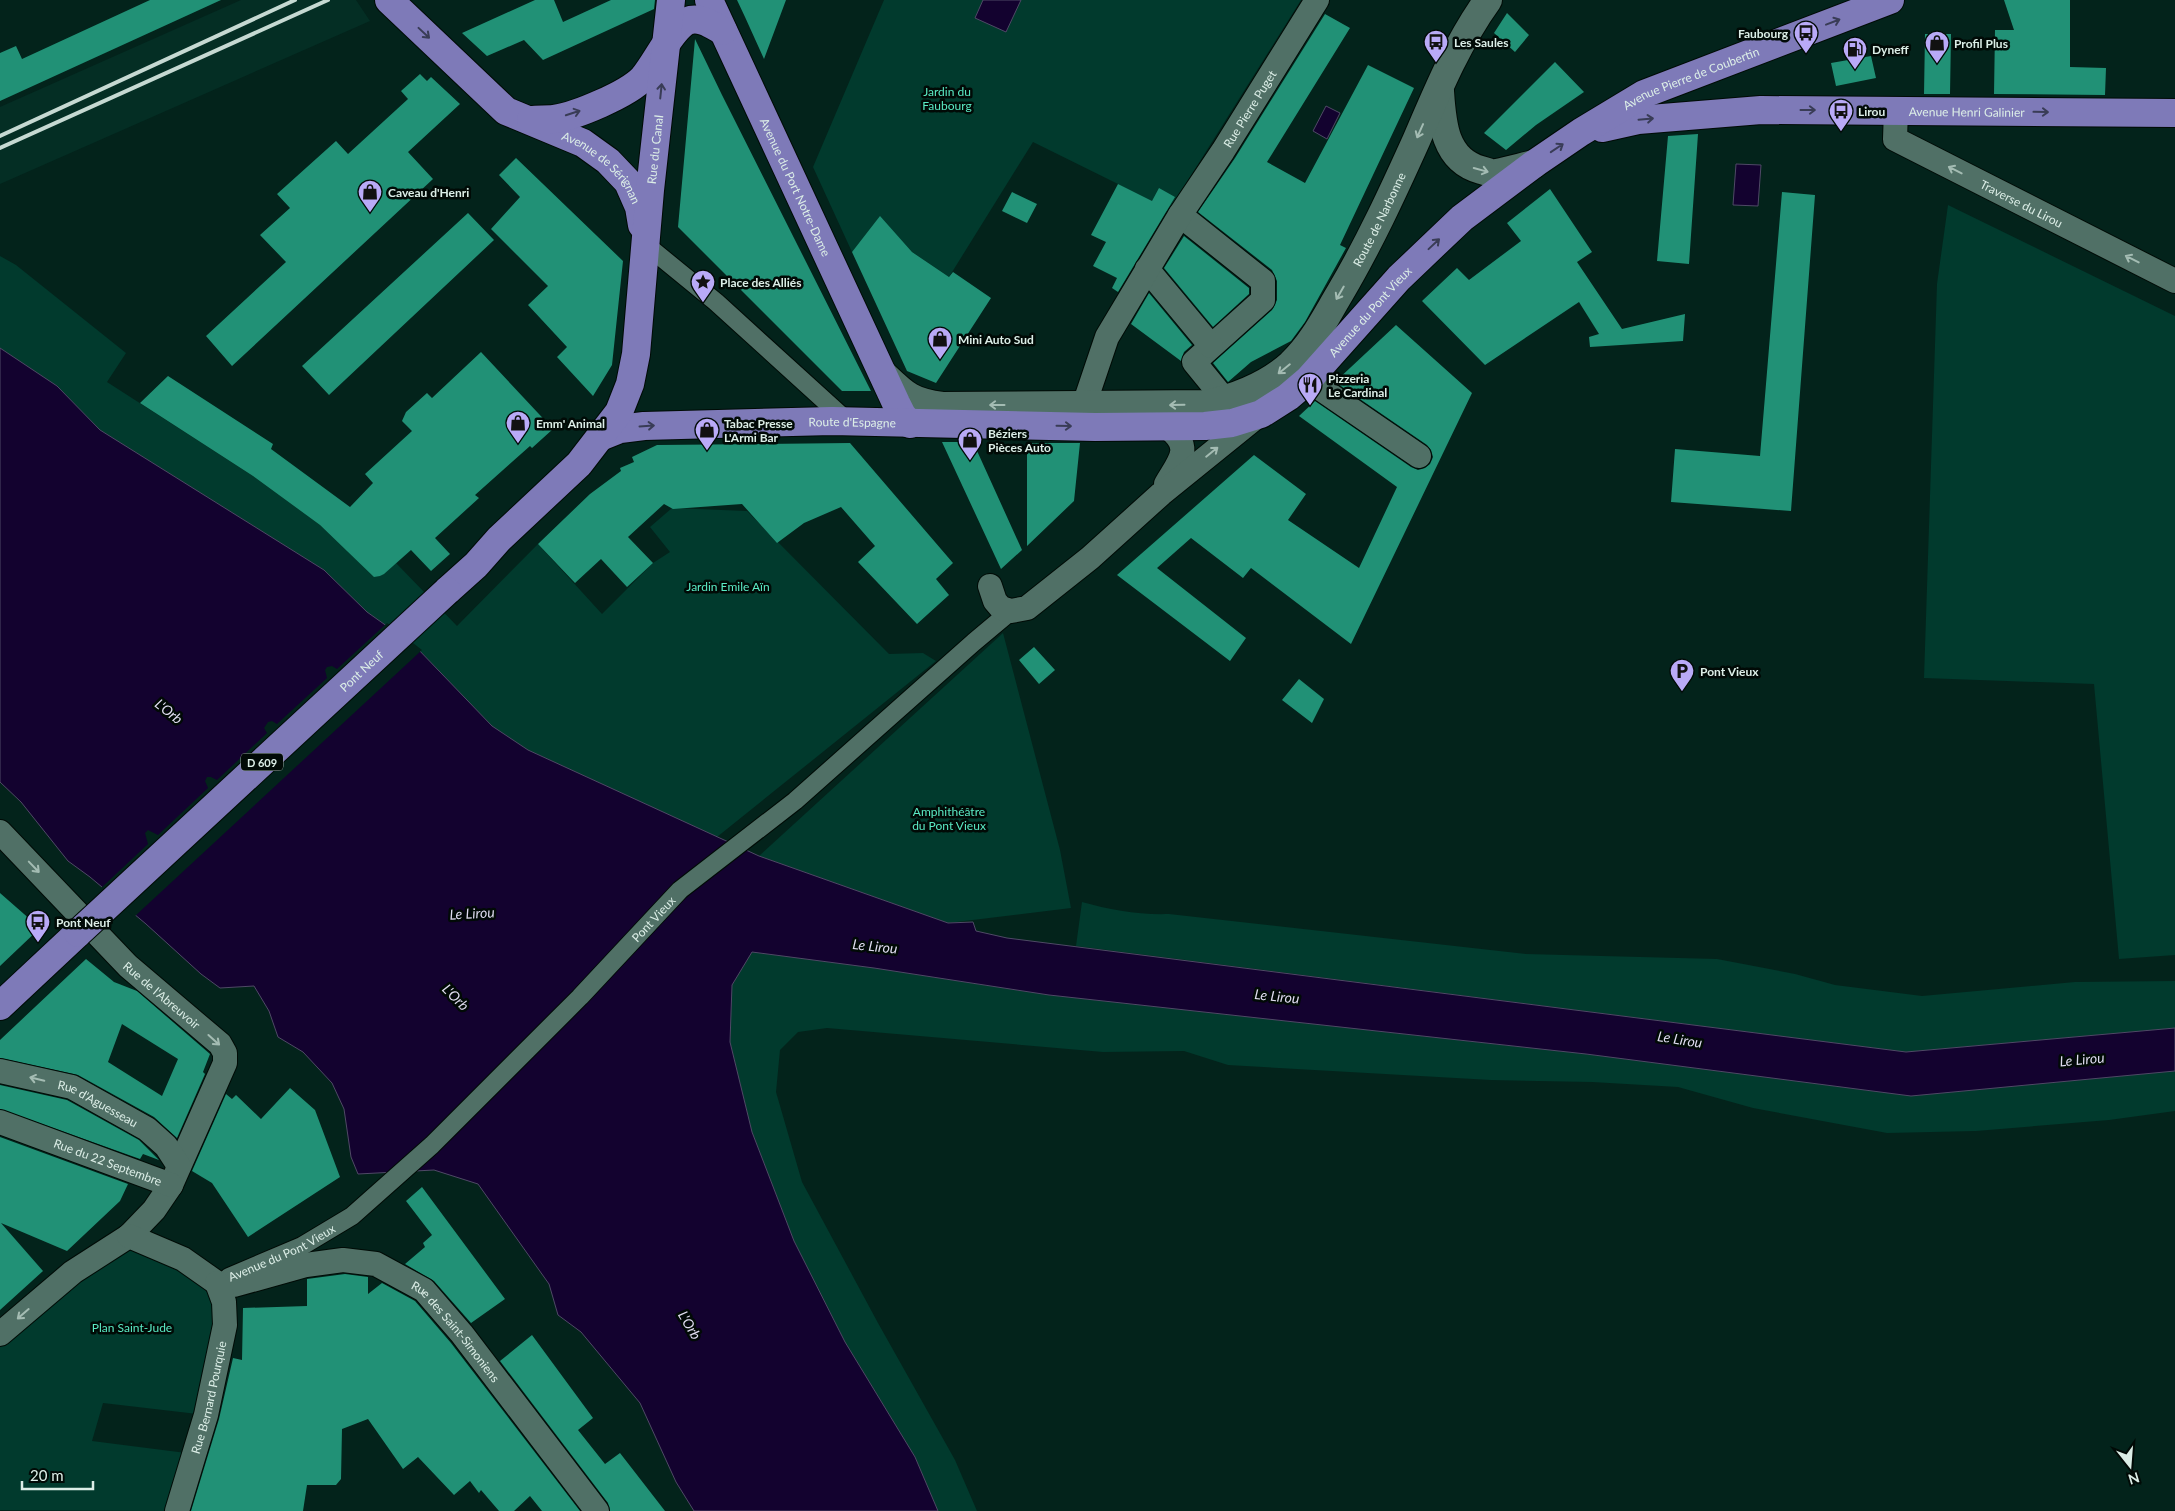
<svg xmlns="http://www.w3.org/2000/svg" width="2175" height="1511" font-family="Lato,sans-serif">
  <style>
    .built { fill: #042e24 }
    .green { fill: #013a2d }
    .water { fill: #13022f; stroke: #4f4966 }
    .pier { fill: #03231b }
    .building { fill: #219176; fill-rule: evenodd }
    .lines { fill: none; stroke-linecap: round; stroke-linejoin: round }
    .pedestrian-casing { stroke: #000b06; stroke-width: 20 }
    .minor-casing { stroke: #000b06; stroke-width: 26 }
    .secondary-casing { stroke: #000b06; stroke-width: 30 }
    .primary-casing { stroke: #000b06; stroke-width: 30 }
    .pedestrian { stroke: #507066; stroke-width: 18 }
    .minor { stroke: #507066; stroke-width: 24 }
    .secondary { stroke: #507066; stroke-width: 28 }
    .primary { stroke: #7e7ab8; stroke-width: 28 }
    .rail { stroke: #c6d9d2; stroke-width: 4 }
    .primary-bridge-casing { stroke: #000b06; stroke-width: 30; stroke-linecap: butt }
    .primary-bridge { stroke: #7e7ab8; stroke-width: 28 }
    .oneway { stroke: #393c56 }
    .oneway2 { stroke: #a4bcb3 }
    .labels { text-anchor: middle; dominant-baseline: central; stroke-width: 5; stroke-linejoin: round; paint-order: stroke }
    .shield { fill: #010a06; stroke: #9aaaa4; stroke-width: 1 }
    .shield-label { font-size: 11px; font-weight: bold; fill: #dceee7 }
    .poi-label { font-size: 12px; font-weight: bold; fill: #dceee7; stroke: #010a06; text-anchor: start }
    .street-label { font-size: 12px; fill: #dceee7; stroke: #010a06 }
    .park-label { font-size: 12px; fill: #5aeac4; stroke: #010a06 }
    .water-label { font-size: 14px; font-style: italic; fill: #dfdcf0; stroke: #010a06 }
  </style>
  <rect width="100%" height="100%" fill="#03231b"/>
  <!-- built -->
  <path class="built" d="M241,0H356L370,21L0,184V107Z"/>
  <!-- green -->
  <path class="green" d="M884,0H1301L1168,212L1118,184L1033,142L949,277L912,252L880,217L852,252L813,167Z
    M1948,205L2175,316V955L2119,959L2094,684L1924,678L1937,284Z
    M0,256L16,265L126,353L107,382L253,476L320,525L374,576H380L396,563L457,626L538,544L602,614L653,563L670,552L650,527L672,508L747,511L889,654L923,653L936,661L717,837L528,750L492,726L415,646L367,612L324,570L100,430L57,386L0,348Z
    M1003,633L1060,850L1071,908L948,923L759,856Z
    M1082,902C1110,910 1139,915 1169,914L1526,954L1717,959L1795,974L1835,985L1922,996L2075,982L2175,981V1028L1906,1052L1076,946Z
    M752,952L874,968L1049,995L1586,1054L1911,1096L2175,1071V1111L2109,1120L1976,1131L1887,1133L1753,1108L1678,1087L1592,1082L1491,1080L1228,1065L1184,1051L1103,1052L827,1028L798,1032L780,1050L776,1092L802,1182L878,1323L955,1460L977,1511H938L915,1457L845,1342L794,1241L752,1132L730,1042L732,985Z
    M129,1236L217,1283L206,1415L103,1403L92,1441L194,1454L177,1511L0,1510V1337Z"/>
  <!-- water -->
  <path class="water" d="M983,0H1021L1006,32L975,18Z
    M1326,106L1340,113L1327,139L1313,131Z
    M1736,164L1761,165L1758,206L1733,205Z
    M0,348L57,386L100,430L324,570L367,612L415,646L492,726L528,750L759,856L948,923L973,922L976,931L1007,938L1906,1052L2175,1028V1071L1911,1096L1586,1054L1049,995L874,968L752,952L732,985L730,1042L752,1132L794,1241L845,1342L915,1457L938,1511H694L676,1482L640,1403L581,1332L558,1315L549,1284L478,1184L434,1170L358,1174L351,1157L344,1109L332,1083L303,1052L278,1037L269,1011L254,986L220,988L201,974L146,924L90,877L68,861L21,802L0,782Z"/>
  <!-- pier -->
  <path class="pier" d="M387,623L422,650L134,917L100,889L148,844L145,833L148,830L158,835L208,788L205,781L207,777H211L217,780L267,733L264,728L268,722L272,721L277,724L327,678L325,670L327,667L332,666L337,669Z"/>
  <!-- building -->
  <path class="building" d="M150,0H221L0,101V53L16,46L22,59Z
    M535,0H554L563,22L611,0H655L654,9L543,60L524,40L487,56L462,33Z
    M737,0H786L764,59L745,17Z
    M2004,0H2070V67L2106,68L2105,95L1994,94L1995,30H2014Z
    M1507,13L1529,35L1515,52L1494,33Z
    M1325,14L1350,28L1267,162L1305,183L1368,65L1414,88L1340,245L1346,248L1305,322L1291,341L1251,362L1228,382L1213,363L1272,310L1277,300V281L1272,270L1198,212L1235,158Z
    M1925,34H1951L1950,94H1924Z
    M695,39L722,95L871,391H842L678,227Z
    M1871,56L1876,78L1836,86L1831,63Z
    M1555,62L1584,92L1536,125L1506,150L1484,133Z
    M420,74L427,81L431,77L460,104L408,152L433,179L232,366L206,336L286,262L260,235L290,208L277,194L336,141L348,154L408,99L401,91Z
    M1698,134L1689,264L1657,261L1668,136Z
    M516,158L623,261L612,365L593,396L557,357L567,347L528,305L548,286L491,229L520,197L499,175Z
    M1118,184L1152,201L1159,188L1175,197L1118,292L1112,288L1117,278L1093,266L1106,242L1091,235Z
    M1550,189L1592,252L1577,262L1622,329L1685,314L1683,341L1590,347L1589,337L1599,334L1579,302L1485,365L1422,301L1457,268L1469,280L1521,241L1507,223Z
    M1012,192L1037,204L1027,223L1002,211Z
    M1782,192L1815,195L1791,511L1671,502L1675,449L1760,456Z
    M468,213L494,240L329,395L302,366Z
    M880,216L912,252L949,277L953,272L991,298L936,383L907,371L852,252Z
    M1184,236L1249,288V294L1213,327L1164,268Z
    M1149,293L1192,345L1184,352L1181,361L1131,324Z
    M1396,325L1472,393L1351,644L1251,568L1243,578L1191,538L1157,568L1246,638L1230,661L1117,575L1254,455L1306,494L1288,520L1359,568L1397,487L1299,416L1315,401L1411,467L1418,470L1425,468L1430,464L1433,457L1431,450L1427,445L1335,382Z
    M481,352L553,429L532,448L530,446L475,495L479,498L435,538L450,554L431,571L411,550L384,574L380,576L374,577L320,525L253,476L140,403L168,376L273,444L271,449L350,507L373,483L365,474L412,431L402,421L406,412L427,393L432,398Z
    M942,442H973L1022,550L1001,569Z
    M850,443L953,563L936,579L949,595L917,624L858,562L875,546L841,507L804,523L777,543L742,504L673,509L664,504L628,537L653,563L627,587L601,559L575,583L538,544L590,494L621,471L620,468L634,462L632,457L657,445Z
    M1027,443H1080L1074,501L1027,546Z
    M1034,647L1055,670L1039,684L1019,660Z
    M1299,679L1324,699L1312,723L1282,700Z
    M0,893L40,928L0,966Z
    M86,959L114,982L137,991L210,1054L203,1072L205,1074L177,1138L154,1117L78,1075L0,1058V1040ZM122,1024L178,1059L162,1096L108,1062Z
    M0,1085L67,1100L139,1140L159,1160L143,1154L140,1159L0,1109Z
    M290,1088L315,1110L340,1177L248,1237L212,1183L192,1171L226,1094L232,1099L236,1095L261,1119Z
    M0,1137L128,1184L120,1201L67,1251L1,1223L43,1271L0,1310Z
    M422,1187L505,1299L471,1323L434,1281L405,1264L425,1247L423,1243L432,1235L406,1201Z
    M345,1274L368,1277V1294L382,1283L415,1301L451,1343L580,1511H542L530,1496L514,1511H499L481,1490L479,1493L470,1481L454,1495L418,1457L403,1469L368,1419L342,1429L341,1479L336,1485H307L303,1511H191L219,1419L233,1358L242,1360L243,1308L307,1306V1279Z
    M532,1335L593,1418L578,1430L605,1464L620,1453L665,1511H610L608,1503L500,1361Z"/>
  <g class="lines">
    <defs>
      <g id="pedestrian">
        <path d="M645,244L716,302L847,421"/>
        <path id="s1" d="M229,1277L302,1246L352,1216L432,1145L580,997L680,890L795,801L974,642L1011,611"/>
      </g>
      <g id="minor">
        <path id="s2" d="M1896,110L1895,139L2175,281"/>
        <path d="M1180,215L1263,281V300L1194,362L1225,400"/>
        <path d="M1147,269L1211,346"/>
        <path d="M1308,380L1419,456"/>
        <path id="s3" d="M1084,405L1107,337L1180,215L1223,151L1317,0"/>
        <path d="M1166,484C1180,460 1194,447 1167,427"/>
        <path d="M990,586L995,601L1001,608L1011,611L1027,608L1090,558L1161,494L1255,418"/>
        <path id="s4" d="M0,832L128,966L220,1044L225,1053V1063L171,1185L154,1210L129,1236L73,1272L0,1334"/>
        <path id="s5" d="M0,1071L72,1087L147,1129L166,1146L179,1166"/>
        <path id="s6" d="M0,1122L171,1185"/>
        <path id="s7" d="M129,1236L183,1259L217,1283L234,1285L306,1265L343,1260L376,1264L424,1290L462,1334L597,1511"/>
        <path id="s8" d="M177,1511L206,1415L225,1325L224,1302L217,1283"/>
      </g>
      <g id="secondary">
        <path d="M1440,91C1442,122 1444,160 1481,170C1485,171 1491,174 1496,173C1508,171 1521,167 1534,164"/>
        <path id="s9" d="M883,374C905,395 911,402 942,406L1207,404C1237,397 1268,385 1291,364C1313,343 1325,318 1340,293C1369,244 1393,192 1416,141C1437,92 1457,43 1488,0"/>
      </g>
      <g id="primary">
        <path id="s10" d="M389,0L506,111L583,143L608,161L628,182L639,207L642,225"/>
        <path id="s11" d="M709,0L896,403L902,415L910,424"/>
        <path d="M531,120C538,119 546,120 554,119C576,116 628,94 643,78C656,63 671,29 687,21C700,16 712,25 723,31"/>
        <path id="s12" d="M1602,128L1638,120L1761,110L2175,113"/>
        <path id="s13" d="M600,437L620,429L644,426L832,421L1095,427L1205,426L1232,423L1261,414L1288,397L1308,380L1399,278L1462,218L1534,164L1581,132L1644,94L1890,0"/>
        <path id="s14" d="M447,591L476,565L499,539L579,464L619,412L630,384L636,354L650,190L671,0"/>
        <path d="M0,1006L78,933"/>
      </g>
    </defs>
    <!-- pedestrian casing -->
    <use href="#pedestrian" class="pedestrian-casing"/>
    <!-- minor casing -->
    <use href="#minor" class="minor-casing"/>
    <!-- secondary casing -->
    <use href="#secondary" class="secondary-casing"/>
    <!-- primary casing -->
    <use href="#primary" class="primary-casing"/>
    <!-- pedestrian -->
    <use href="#pedestrian" class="pedestrian"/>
    <!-- minor -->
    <use href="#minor" class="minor"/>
    <!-- secondary -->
    <use href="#secondary" class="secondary"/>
    <!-- primary -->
    <use href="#primary" class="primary"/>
    <!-- rail -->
    <path class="rail" d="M0,136L295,0
      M0,148L328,0"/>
    <defs>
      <g id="primary-bridge">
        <path id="s15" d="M78,933L447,591"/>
      </g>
    </defs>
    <!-- primary-bridge casing -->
    <use href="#primary-bridge" class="primary-bridge-casing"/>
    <!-- primary-bridge -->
    <use href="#primary-bridge" class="primary-bridge"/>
  </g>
  <!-- one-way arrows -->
  <defs><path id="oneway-shaft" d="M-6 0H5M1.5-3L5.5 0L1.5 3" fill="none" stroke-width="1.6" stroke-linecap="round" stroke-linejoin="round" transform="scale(1.25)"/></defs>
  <g class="oneway">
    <use href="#oneway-shaft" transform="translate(1833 22) rotate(-21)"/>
    <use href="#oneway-shaft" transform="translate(424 33) rotate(43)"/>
    <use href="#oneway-shaft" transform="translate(661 91) rotate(-84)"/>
    <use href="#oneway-shaft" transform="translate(1808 110)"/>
    <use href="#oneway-shaft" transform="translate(2041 112) rotate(1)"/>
    <use href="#oneway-shaft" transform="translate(573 113) rotate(-18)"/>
    <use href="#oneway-shaft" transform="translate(1646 119) rotate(-5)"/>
    <use href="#oneway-shaft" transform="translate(1557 148) rotate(-34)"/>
    <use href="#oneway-shaft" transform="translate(1434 244) rotate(-43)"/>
    <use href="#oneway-shaft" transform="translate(647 426) rotate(-4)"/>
    <use href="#oneway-shaft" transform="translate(1064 426) rotate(1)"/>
  </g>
  <g class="oneway2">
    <use href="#oneway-shaft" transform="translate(1420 131) rotate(114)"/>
    <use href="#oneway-shaft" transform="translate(1481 170) rotate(15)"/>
    <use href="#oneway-shaft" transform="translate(1955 170) rotate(-153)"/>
    <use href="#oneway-shaft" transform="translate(2132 259) rotate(-153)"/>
    <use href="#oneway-shaft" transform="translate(1340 293) rotate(120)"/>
    <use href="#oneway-shaft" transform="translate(1284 369) rotate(141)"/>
    <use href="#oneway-shaft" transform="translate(997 405) rotate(180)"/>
    <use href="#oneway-shaft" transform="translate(1177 405) rotate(179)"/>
    <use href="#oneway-shaft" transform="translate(1212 452) rotate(-39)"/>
    <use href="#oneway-shaft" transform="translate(34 867) rotate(46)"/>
    <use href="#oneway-shaft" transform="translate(214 1040) rotate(42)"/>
    <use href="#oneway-shaft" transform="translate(37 1079) rotate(-167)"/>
    <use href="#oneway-shaft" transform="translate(23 1314) rotate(139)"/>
  </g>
  <!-- icons -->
  <defs>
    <symbol id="bus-pin" viewBox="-11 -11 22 30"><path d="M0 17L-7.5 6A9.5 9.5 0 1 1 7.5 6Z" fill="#b9aaf7" stroke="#010a06"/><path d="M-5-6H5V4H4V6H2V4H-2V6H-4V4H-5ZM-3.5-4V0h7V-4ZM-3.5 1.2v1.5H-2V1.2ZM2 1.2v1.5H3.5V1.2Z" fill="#111"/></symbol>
    <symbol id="shop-pin" viewBox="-11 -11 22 30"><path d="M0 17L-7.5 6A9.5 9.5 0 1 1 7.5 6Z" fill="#b9aaf7" stroke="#010a06"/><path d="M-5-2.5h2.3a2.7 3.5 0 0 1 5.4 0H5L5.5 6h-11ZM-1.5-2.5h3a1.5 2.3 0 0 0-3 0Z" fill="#111"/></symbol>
    <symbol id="fuel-pin" viewBox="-11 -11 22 30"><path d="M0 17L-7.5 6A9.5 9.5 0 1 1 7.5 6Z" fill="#b9aaf7" stroke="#010a06"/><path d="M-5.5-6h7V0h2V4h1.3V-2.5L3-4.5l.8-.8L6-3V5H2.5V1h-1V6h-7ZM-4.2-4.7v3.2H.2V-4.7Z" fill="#111"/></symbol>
    <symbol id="sight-pin" viewBox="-11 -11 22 30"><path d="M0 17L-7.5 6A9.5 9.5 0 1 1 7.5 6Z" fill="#b9aaf7" stroke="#010a06"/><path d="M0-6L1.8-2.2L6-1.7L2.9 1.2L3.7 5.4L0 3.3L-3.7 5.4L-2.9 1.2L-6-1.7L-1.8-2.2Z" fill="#111"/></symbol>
    <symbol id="restaurant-pin" viewBox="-11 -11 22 30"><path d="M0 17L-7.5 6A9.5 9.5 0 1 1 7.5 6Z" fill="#b9aaf7" stroke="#010a06"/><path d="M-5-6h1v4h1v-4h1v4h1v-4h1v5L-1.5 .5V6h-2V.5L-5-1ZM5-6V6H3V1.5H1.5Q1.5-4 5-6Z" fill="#111"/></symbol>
    <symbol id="parking-pin" viewBox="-11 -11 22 30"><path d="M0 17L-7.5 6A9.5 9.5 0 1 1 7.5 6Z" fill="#b9aaf7" stroke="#010a06"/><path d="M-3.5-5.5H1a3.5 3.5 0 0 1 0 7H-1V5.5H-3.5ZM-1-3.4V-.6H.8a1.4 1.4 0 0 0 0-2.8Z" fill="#111"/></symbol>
  </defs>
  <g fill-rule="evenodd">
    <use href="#bus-pin" x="1792" y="19" width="28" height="38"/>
    <use href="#bus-pin" x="1422" y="28" width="28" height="38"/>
    <use href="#shop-pin" x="1923" y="29" width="28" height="38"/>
    <use href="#fuel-pin" x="1841" y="35" width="28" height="38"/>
    <use href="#bus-pin" x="1827" y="97" width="28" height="38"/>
    <use href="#shop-pin" x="356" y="178" width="28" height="38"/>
    <use href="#sight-pin" x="689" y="268" width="28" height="38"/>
    <use href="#shop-pin" x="926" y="325" width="28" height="38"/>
    <use href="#restaurant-pin" x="1296" y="371" width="28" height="38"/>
    <use href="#shop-pin" x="504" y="409" width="28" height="38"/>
    <use href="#shop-pin" x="693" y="416" width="28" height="38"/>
    <use href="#shop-pin" x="956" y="426" width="28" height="38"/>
    <use href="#parking-pin" x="1668" y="657" width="28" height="38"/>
    <use href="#bus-pin" x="24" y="908" width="28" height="38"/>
  </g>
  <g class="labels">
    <!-- shield labels -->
    <rect class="shield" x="241" y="753.5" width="42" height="17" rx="4"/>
    <g class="shield-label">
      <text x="262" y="762">D 609</text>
    </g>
    <!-- poi labels -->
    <g class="poi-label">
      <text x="1788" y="33" text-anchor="end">Faubourg</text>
      <text x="1454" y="42">Les Saules</text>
      <text x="1954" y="43">Profil Plus</text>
      <text x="1872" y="49">Dyneff</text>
      <text x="1858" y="111">Lirou</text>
      <text x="388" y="192">Caveau d'Henri</text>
      <text x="720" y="282">Place des Alliés</text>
      <text x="958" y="339">Mini Auto Sud</text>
      <text x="1328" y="378">Pizzeria<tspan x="1328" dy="14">Le Cardinal</tspan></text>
      <text x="536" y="423">Emm' Animal</text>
      <text x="724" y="423">Tabac Presse<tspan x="724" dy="14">L'Armi Bar</tspan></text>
      <text x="988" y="433">Béziers<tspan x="988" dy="14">Pièces Auto</tspan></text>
      <text x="1700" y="671">Pont Vieux</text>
      <text x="56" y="922">Pont Neuf</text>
    </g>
    <!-- street labels -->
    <g class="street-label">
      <text stroke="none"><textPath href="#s13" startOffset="1216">Avenue Pierre de Coubertin</textPath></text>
      <text stroke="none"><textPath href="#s3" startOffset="341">Rue Pierre Puget</textPath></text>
      <text stroke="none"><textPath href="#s12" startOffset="366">Avenue Henri Galinier</textPath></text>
      <text stroke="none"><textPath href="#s14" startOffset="515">Rue du Canal</textPath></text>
      <text stroke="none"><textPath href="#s10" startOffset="275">Avenue de Sérignan</textPath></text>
      <text stroke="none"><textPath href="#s11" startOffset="206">Avenue du Port Notre-Dame</textPath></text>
      <text stroke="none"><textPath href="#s2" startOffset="171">Traverse du Lirou</textPath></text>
      <text stroke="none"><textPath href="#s9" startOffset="598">Route de Narbonne</textPath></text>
      <text stroke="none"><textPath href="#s13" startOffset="815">Avenue du Pont Vieux</textPath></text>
      <text stroke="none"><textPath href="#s13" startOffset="254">Route d'Espagne</textPath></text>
      <text stroke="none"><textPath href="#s15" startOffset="386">Pont Neuf</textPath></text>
      <text stroke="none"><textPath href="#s1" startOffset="561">Pont Vieux</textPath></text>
      <text stroke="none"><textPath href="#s4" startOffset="230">Rue de l'Abreuvoir</textPath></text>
      <text stroke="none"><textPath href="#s5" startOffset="104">Rue d'Aguesseau</textPath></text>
      <text stroke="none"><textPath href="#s6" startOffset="115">Rue du 22 Septembre</textPath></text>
      <text stroke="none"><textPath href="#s1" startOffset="58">Avenue du Pont Vieux</textPath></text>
      <text stroke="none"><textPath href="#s7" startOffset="369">Rue des Saint-Simoniens</textPath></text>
      <text stroke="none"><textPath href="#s8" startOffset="118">Rue Bernard Pourquie</textPath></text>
    </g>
    <!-- park labels -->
    <g class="park-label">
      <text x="947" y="91">Jardin du<tspan x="947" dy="14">Faubourg</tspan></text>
      <text x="728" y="586">Jardin Emile Aïn</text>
      <text x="949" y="811">Amphithéâtre<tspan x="949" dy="14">du Pont Vieux</tspan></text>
      <text x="132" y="1327">Plan Saint-Jude</text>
    </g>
    <!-- water labels -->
    <g class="water-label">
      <text transform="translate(169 711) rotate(39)">L'Orb</text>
      <text transform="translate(472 913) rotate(-3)">Le Lirou</text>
      <text transform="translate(875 946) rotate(6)">Le Lirou</text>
      <text transform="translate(1277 996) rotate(6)">Le Lirou</text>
      <text transform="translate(456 997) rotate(45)">L'Orb</text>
      <text transform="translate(1680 1039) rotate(9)">Le Lirou</text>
      <text transform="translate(2082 1059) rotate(-5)">Le Lirou</text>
      <text transform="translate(690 1325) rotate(59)">L'Orb</text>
    </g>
  </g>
  <!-- north arrow -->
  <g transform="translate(2130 1466) rotate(163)" stroke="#010a06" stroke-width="4" paint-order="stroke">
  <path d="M0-4L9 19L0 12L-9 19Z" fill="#dceee7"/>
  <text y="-8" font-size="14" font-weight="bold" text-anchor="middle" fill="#dceee7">N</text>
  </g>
  <!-- scale -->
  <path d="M22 1481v8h71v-8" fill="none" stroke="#dceee7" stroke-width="2.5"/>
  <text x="30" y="1481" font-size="15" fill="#dceee7" stroke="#010a06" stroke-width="4" paint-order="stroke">20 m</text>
</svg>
